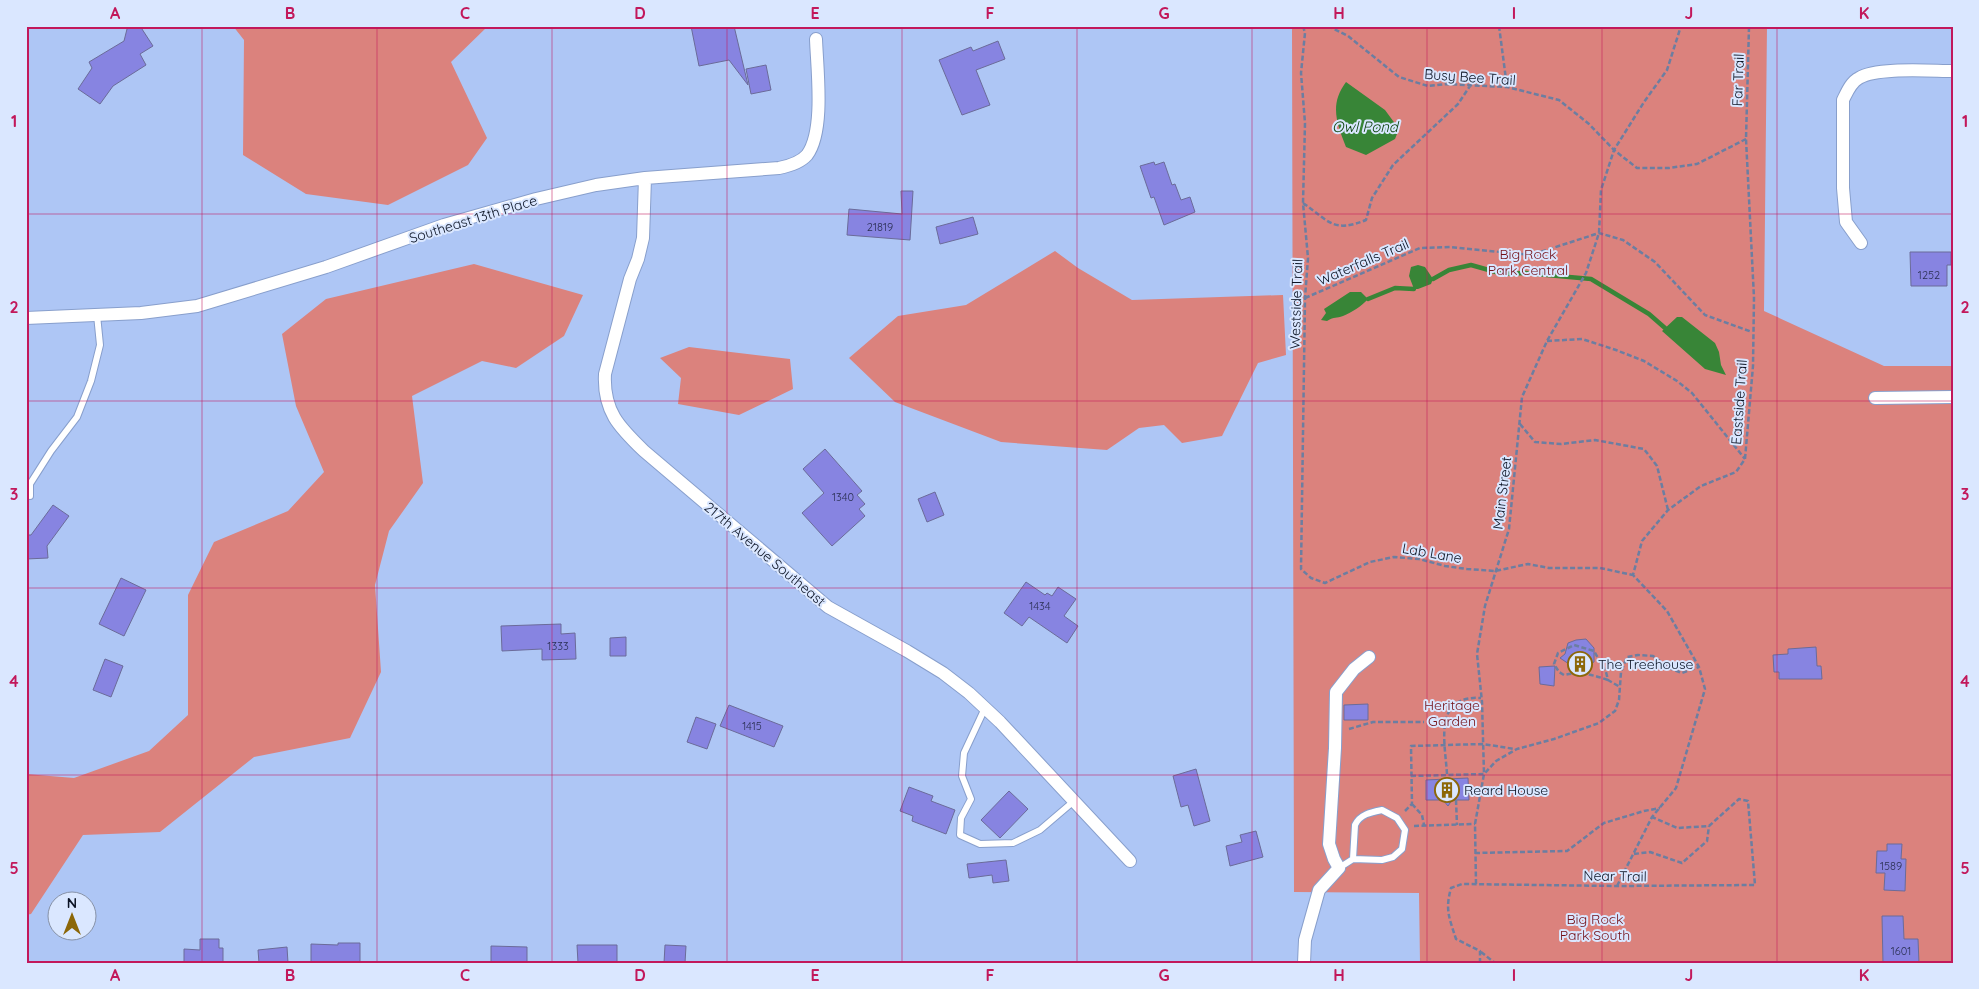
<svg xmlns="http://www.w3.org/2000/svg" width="1979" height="989" font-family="Quicksand,sans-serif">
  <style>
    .green { fill: #db827d }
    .water { fill: #388537 }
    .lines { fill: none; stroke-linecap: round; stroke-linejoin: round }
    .stream { stroke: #388537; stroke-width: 4.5 }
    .building { fill: #8784e1; stroke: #6b6b99 }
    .service-casing { stroke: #889fcc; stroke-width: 8 }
    .minor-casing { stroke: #889fcc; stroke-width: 14 }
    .path { stroke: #6c7ea1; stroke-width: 2.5; stroke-dasharray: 5 2.5; stroke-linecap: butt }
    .service { stroke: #fff; stroke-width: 6 }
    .minor { stroke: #fff; stroke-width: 12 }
    .grid { fill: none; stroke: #c2185b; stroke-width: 1; stroke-opacity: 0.55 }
    .labels { text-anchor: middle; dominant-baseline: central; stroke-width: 4; stroke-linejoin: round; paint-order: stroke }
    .number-label { font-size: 11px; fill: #2a2f53 }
    .street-label { font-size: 14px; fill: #0b1324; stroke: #dae7ff }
    .park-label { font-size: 14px; fill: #741018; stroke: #dae7ff }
    .poi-label { font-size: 14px; fill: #0b1324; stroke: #dae7ff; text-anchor: start }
    .water-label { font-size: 15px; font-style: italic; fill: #134914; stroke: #dae7ff }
    .neatline { fill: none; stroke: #c2185b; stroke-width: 2 }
    .grid-label { font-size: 16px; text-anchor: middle; font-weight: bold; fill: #c2185b }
  </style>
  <rect width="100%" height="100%" fill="#aec6f5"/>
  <!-- green -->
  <path class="green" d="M233,26H488L451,62L487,138L468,165L388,205L306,194L243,155L244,40Z
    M1292,26H1767L1764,311L1884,366H1953V963H1420L1419,893L1294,892Z
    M1055,251L1078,268L1132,300L1283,295L1286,355L1258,363L1222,436L1182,443L1164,425L1139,428L1107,450L1001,442L895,402L849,358L898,316L966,305Z
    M474,264L583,295L564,336L516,368L482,361L412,396L423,483L389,531L375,585L381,672L350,738L254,757L160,832L83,835L31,914L26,915V774L74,778L149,751L188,715V595L214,542L288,511L324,472L296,406L282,334L326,299Z
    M689,347L790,359L793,389L739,415L678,404L681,378L660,358Z"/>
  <!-- water -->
  <path class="water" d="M1346,82L1385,110L1399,129L1395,139L1366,155L1346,147C1337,123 1329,105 1346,82Z
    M1418,265L1425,267L1433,279L1431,284L1418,289H1414L1409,276L1411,267Z
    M1350,292H1361L1368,299C1362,306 1352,312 1343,316C1336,319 1335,316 1327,321L1321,320L1326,313L1324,309Z
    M1677,317H1682L1715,343L1719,352L1721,365L1726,375L1705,369L1662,331Z"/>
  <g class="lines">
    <!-- stream -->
    <path class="stream" d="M1433,279L1449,270L1471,265L1503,274L1525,273L1591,279L1649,314L1665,328
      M1368,299L1395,288L1414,289"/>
  </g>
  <!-- building -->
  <path class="building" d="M131,26H140L153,46L140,54L146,65L113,86L100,104L78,89L92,68L89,62L124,41L127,29Z
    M691,26H734L748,85L729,60L699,66Z
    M998,41L1005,59L976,70L990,105L962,115L939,60L971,47L973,51Z
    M766,65L771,90L751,94L746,69Z
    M1154,162L1155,165L1164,162L1172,185L1175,184L1181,200L1190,197L1195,212L1164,225L1154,197L1151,198L1140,166Z
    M901,191H913L910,240L847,235L849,209L902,214Z
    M973,217L978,234L940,244L936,227Z
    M1910,252H1951V265H1947V286H1911Z
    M825,449L862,491L857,495L865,504L859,509L865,516L832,546L802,513L824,493L803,469Z
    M935,492L944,515L927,522L918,499Z
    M53,505L69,516L47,546L48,558L26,559V535H31Z
    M121,578L146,590L124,636L99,624Z
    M1026,582L1045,595L1047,593L1052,596L1058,587L1076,599L1064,616L1078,626L1067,643L1029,617L1022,626L1004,613Z
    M561,624V634L575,633L576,659L542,660V649L502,651L501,626Z
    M626,637V656H610V638Z
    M1586,639L1594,648V662L1581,668L1572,666L1560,658L1565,654L1568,643L1576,640Z
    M1816,647L1817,666H1821L1822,679H1779V672H1774L1773,655L1788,654V649Z
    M105,659L123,666L111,697L93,690Z
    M1555,666L1554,686L1540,684L1539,667Z
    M1368,704V720H1344V705Z
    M729,705L783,726L774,747L720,726Z
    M696,717L716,724L707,749L687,742Z
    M1196,769L1210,821L1194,826L1188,805L1181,807L1173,776Z
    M1468,778L1469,800H1452L1448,806L1443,800H1426V780Z
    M909,787L933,796L931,801L955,810L946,834L912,821L913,816L900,811Z
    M1009,791L1028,809L1000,838L981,820Z
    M1256,831L1263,857L1230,866L1226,846L1242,842L1240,835Z
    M1887,844H1902L1901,859H1906L1905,891L1884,890L1885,873H1876L1877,851H1887Z
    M1006,860L1009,881L993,883L992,875L969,878L967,864Z
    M1882,916H1903L1904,939H1918L1919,963H1883Z
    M200,939H219V948H223V963H184V949L200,950Z
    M338,943H360V963H311V944L338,945Z
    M577,945H617V963H578Z
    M665,945L686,946L685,963H664Z
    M491,946L527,947V963H491Z
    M287,947L288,963H259L258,950Z"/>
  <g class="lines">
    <defs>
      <path id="service" d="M30,496V484L51,451L77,417L91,381L100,345L97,315
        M985,708L964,753L962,776L971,799L961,818L960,835L980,844L1013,843L1040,830L1074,801
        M1339,868L1353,859L1382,860L1393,857L1402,849L1405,830L1397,818L1382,810C1372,812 1360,814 1355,825L1353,859"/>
      <path id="minor" d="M645,178L643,238L638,259L630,279L605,374C603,411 619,427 644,451L828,607L907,651L943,673L969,693L1000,722L1130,861
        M1861,243L1846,222L1843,188V100C1847,92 1851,82 1859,78C1877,67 1930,71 1953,71
        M26,318L141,313L197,306L326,267L444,225L536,199L596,185L645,178L779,168C789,166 800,163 807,155C825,131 817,69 816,39
        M1875,398L1953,397
        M1304,963L1305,940L1319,890L1339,868L1334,859L1329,844L1335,748L1336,692L1354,669L1369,657"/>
    </defs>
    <!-- service casing -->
    <use href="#service" class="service-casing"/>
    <!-- minor casing -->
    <use href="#minor" class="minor-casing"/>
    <!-- path -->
    <path class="path" d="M1303,26L1305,33L1301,73L1305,123L1303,203L1308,258L1305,298L1301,569L1311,578L1325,583L1370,562L1394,557L1419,559L1445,566L1467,569L1495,571L1528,564L1549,568H1600L1633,575
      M1328,26L1348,36L1399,77L1428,86L1446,84L1507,87L1559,100L1589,124L1614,150L1637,168H1669L1697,164L1746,139
      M1499,26L1507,87
      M1303,203C1330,222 1333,233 1366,220L1372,198L1393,165L1458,104L1470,86
      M1305,298L1420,248L1450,247L1531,255L1599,233L1623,240L1655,262L1705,315L1752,332
      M1547,341L1582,339L1616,350L1644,361L1677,381L1692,393L1745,459
      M1520,424L1535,442L1561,444L1595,440L1644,449L1657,466L1668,510
      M1608,680C1593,675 1580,671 1564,675L1559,672L1554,664L1558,653L1574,645L1594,651L1606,672L1608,680L1620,687
      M1349,729L1373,722H1424
      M1447,774C1445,742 1433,695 1481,698
      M1411,776L1484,774L1496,761L1517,749L1554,739L1599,723L1615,711L1619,700L1621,672L1627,657L1638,655L1653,656L1669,668L1682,673L1699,667
      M1456,800L1457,825
      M1412,804L1422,815L1424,825
      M1405,811L1412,804L1411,746L1483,744L1515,749
      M1414,826L1475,824
      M1475,853L1567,851L1604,823L1644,811L1660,808
      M1634,854L1650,852L1682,863L1707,841L1709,826
      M1476,884L1475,824L1484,774L1482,702L1477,654L1485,606L1509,529L1522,397L1547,341L1586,273L1599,233L1601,190L1614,150L1644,102L1667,70L1681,26
      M1617,886L1652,817L1676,788L1705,689L1699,667L1667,611L1633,575L1642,541L1668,510L1701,486L1736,472L1745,459L1753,366L1754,298L1746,139L1749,27L1743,26
      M1481,952L1495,963
      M1480,963V951L1456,939C1449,917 1445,910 1451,888L1462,884L1617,886L1755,885L1748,801L1739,799L1709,826L1677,828L1652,817"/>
    <!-- service -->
    <use href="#service" class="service"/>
    <!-- minor -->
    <use href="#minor" class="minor"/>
  </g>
  <!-- grid -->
  <path class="grid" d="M202,26V963M377,26V963M552,26V963M727,26V963M902,26V963M1077,26V963M1252,26V963M1427,26V963M1602,26V963M1777,26V963M26,214H1953M26,401H1953M26,588H1953M26,775H1953"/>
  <!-- icons -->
  <defs>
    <symbol id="building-ring" viewBox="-11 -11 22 22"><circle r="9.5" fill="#dae7ff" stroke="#8c6708" stroke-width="1.5"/><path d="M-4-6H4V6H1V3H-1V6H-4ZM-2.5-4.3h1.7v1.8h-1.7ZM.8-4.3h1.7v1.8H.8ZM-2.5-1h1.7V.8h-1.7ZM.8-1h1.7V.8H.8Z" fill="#8c6708"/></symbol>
  </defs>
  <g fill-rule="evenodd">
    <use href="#building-ring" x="1566" y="650" width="28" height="28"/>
    <use href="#building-ring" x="1433" y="776" width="28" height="28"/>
  </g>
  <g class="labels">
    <!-- number labels -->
    <g class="number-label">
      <text x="880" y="227">21819</text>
      <text x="1929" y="275">1252</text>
      <text x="843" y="497">1340</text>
      <text x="1040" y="606">1434</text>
      <text x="558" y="646">1333</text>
      <text x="752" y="726">1415</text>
      <text x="1891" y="866">1589</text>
      <text x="1901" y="951">1601</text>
    </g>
    <!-- street labels -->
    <g class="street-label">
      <text transform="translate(1470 77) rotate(4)">Busy Bee Trail</text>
      <text transform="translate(1738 80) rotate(-88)">Far Trail</text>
      <text transform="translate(473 219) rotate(-17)">Southeast 13th Place</text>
      <text transform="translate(1363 262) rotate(-23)">Waterfalls Trail</text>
      <text transform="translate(1296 304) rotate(-88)">Westside Trail</text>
      <text transform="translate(1739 402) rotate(-86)">Eastside Trail</text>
      <text transform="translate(1502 493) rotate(-83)">Main Street</text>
      <text transform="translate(1432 553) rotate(10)">Lab Lane</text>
      <text transform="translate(765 554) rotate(40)">217th Avenue Southeast</text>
      <text transform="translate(1615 876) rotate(1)">Near Trail</text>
    </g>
    <!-- park labels -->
    <g class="park-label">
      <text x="1528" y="254">Big Rock<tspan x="1528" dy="16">Park Central</tspan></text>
      <text x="1452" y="705">Heritage<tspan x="1452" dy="16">Garden</tspan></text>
      <text x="1595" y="919">Big Rock<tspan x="1595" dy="16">Park South</tspan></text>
    </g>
    <!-- poi labels -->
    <g class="poi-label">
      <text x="1598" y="664">The Treehouse</text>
      <text x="1464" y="790">Reard House</text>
    </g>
    <!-- water labels -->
    <g class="water-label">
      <text x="1365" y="126">Owl Pond</text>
    </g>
  </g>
  <!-- border -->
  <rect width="1979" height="989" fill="none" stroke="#dae7ff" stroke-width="55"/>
  <!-- north arrow -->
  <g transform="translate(72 916)"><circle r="24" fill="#dae7ff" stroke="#8792a7"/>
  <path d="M0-4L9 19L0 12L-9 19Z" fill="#8c6708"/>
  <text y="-8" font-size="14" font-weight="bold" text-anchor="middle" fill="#0b1324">N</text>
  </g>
  <rect x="28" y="28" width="1924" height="934" class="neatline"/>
  <g class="grid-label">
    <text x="115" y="19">A</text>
    <text x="290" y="19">B</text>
    <text x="465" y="19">C</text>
    <text x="640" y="19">D</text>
    <text x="815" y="19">E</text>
    <text x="990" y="19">F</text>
    <text x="1164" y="19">G</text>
    <text x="1339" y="19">H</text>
    <text x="1514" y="19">I</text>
    <text x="1689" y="19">J</text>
    <text x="1864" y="19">K</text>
    <text x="14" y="127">1</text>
    <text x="1965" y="127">1</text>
    <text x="14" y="313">2</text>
    <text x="1965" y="313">2</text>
    <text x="14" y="500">3</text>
    <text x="1965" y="500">3</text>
    <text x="14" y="687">4</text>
    <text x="1965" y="687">4</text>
    <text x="14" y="874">5</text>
    <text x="1965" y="874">5</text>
    <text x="115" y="981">A</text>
    <text x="290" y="981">B</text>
    <text x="465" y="981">C</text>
    <text x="640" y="981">D</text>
    <text x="815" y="981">E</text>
    <text x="990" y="981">F</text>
    <text x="1164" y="981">G</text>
    <text x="1339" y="981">H</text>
    <text x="1514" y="981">I</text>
    <text x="1689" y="981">J</text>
    <text x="1864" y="981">K</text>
  </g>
</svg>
